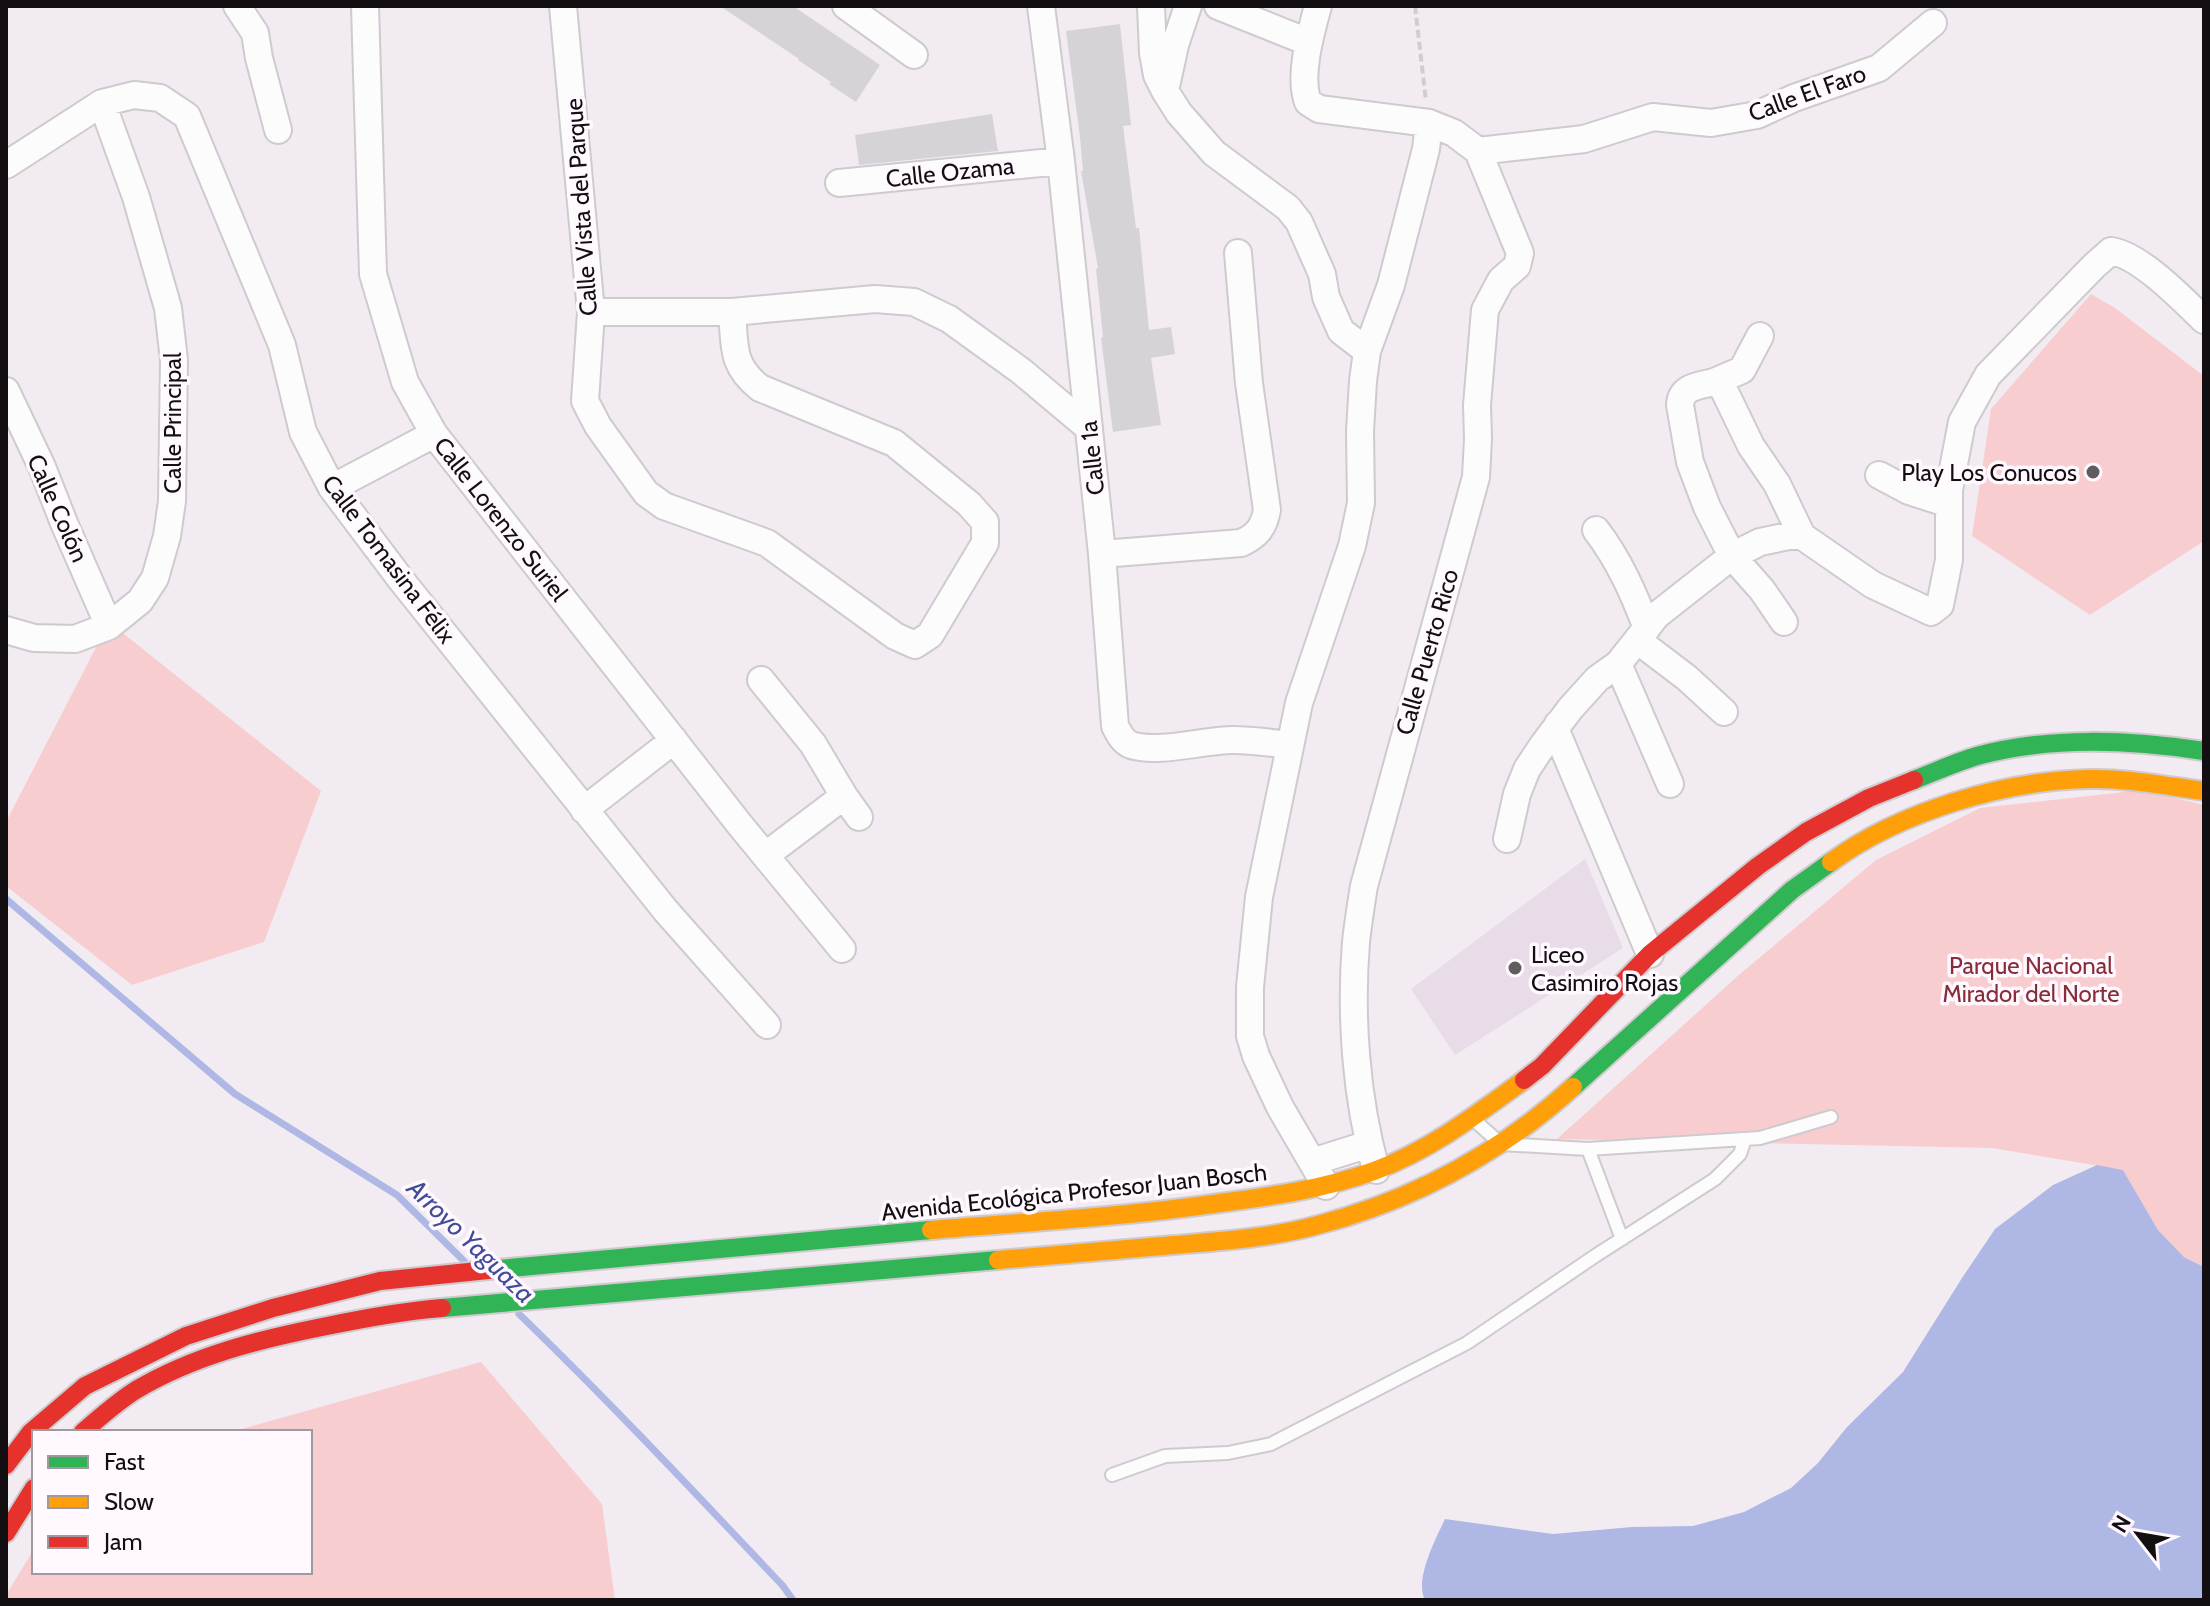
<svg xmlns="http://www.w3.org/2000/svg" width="2210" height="1606" font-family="Cabin,sans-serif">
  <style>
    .built { fill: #e8dce8 }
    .green { fill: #f8cdd0 }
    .water { fill: #afb8e4 }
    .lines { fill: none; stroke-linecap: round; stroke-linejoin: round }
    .stream { stroke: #afb8e4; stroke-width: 7 }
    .building { fill: #d6d3d8 }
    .lane-casing { stroke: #cecace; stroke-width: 16 }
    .street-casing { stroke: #cecace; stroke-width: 30 }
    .fast-casing { stroke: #cecace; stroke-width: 22 }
    .slow-casing { stroke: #cecace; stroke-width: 22 }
    .jam-casing { stroke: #cecace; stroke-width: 22 }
    .path { stroke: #cfcecf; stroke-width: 4; stroke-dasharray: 8 4; stroke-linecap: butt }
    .lane { stroke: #fdfcfd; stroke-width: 12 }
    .street { stroke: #fdfcfd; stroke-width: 26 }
    .fast { stroke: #30b455; stroke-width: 18 }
    .slow { stroke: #ff9f0a; stroke-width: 18 }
    .jam { stroke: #e5322d; stroke-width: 18 }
    .poi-dot { fill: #605c60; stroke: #fff8ff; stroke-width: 3 }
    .labels { text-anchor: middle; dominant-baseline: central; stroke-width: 7; stroke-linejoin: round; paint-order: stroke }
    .street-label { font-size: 24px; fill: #120e12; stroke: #fff8ff }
    .poi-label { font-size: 24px; fill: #120e12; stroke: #fff8ff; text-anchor: end }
    .park-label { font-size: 24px; fill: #862d38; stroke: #fff8ff }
    .water-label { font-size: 26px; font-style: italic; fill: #414d98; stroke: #fff8ff }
  </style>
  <rect width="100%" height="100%" fill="#f2ecf2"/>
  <!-- built -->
  <path class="built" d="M1585,859L1623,948L1455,1055L1411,989Z"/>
  <!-- green -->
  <path class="green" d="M2091,294L2115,308L2204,376V541L2090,615L1972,536L1991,409Z
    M109,622L321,791L264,942L132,985L6,886V822Z
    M2142,790L2204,805V1267L2184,1257L2158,1230L2123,1170L1992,1148L1557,1139L1740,974L1876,860L1980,808Z
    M481,1362L602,1504L615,1600H6V1595L34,1549V1572H310V1432H231Z"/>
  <!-- water -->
  <path class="water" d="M2097,1165L2123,1170L2158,1230L2184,1257L2204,1267V1600H1425C1414,1580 1436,1538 1445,1519L1553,1534L1632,1527L1693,1526L1744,1512L1791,1488L1818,1463L1847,1427L1903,1372L1962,1278L1995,1229L2053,1185Z"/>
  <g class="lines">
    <!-- stream -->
    <path class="stream" d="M6,899L235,1094L397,1195L464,1261
      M519,1314C610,1402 696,1494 783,1586L793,1600"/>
  </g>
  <!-- building -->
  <path class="building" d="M720,6H793L880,65L856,102L829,84L831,82L798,60L799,59Z
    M1120,24L1131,125L1123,126L1136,228H1139L1149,330L1171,327L1175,354L1151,358L1161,425L1113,432L1101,338L1103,337L1096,269L1098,268L1081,171H1083L1080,137L1066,31Z
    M992,114L998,151L859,165L855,135Z"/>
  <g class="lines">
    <defs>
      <path id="lane" d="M1474,1120L1501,1144L1588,1149L1760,1138L1831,1117
        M1588,1149L1622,1239
        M1112,1475L1165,1456L1228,1453L1271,1444L1467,1343L1595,1256L1715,1179L1740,1154L1745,1139"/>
      <path id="street" d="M237,6L255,33L259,58L278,130
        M365,6L373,274L405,382L434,434L740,825L842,949
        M563,6L591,312L585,401L598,426L646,493L664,506L767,543L895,636L915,645L930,635L985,543V522L969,504L894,443L760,388C731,365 735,347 732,312
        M846,6L914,55
        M1041,6L1061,161L1102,554L1115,726C1119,734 1123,742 1131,745C1158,754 1204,740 1233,740C1252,740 1271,743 1290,745
        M1151,6L1153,53L1157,75L1165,91L1179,113L1214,153L1288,208L1299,222L1322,274L1326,297L1341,331L1367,351
        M1218,6L1308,42
        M1318,6C1311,32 1298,76 1308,102L1319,109L1429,123L1454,133L1478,151
        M1165,91L1175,45L1188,6
        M1478,151L1584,139L1653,117L1711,123L1757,115L1794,98L1879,68L1933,23
        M6,165L102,103L134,95L160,98L187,116L282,345L303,432L332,488L402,581L666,911L767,1025
        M839,183L1061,161
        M591,312H732L875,299L914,302L949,319L1021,371L1089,428
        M1714,382L1742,370L1760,336
        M6,391L42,467L64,523L109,626
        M1879,475L1909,491L1949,504
        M332,488L434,434
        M1596,530C1619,560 1633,592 1647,628
        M1102,554L1241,543C1257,536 1264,527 1267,510L1249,383L1238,253
        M1784,622L1762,590L1732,556L1707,507L1690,462L1680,405C1681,386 1699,386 1714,382L1723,388L1751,446L1777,484L1802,536
        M6,630L34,638L75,639L109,626L140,601L155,578L167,536L172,501L174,360L168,308L136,197L102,103
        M1637,640L1687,678L1724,712
        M1618,664L1670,784
        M761,680L813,744L844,796L766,855
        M1558,724L1557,733L1650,954
        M844,796L859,817
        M584,810L674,740
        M1507,839L1517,794L1527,769L1543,745L1570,709L1597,679L1618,664L1657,615L1732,556L1760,542L1789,536H1802L1873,585L1931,612L1940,605L1949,560V490L1962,422L1988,375L2094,266L2111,251C2140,255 2182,299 2204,320
        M1312,1162L1369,1144
        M1376,1170C1356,1098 1350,1017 1356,942C1358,923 1361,905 1364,886L1476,477L1478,439L1477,405L1485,310L1501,280L1517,266L1520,253L1478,151
        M1326,1186L1280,1107L1256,1056L1250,1036V987L1259,897L1299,703L1352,546L1361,503L1360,431L1363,381L1367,351L1391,285L1426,149L1429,123"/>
      <path id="fast" d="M1914,780C1935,772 1956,762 1977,756C2051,736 2130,740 2204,751
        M1573,1087L1792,890L1831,862
        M498,1269L931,1230
        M442,1308L998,1260"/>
      <path id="slow" d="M1831,862C1901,811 2003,781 2089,779C2127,778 2166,786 2204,791
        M931,1230C1027,1222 1124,1217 1220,1203C1273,1196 1324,1189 1374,1171C1430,1150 1476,1115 1524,1080
        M998,1260C1056,1255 1115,1250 1174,1245C1222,1241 1271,1238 1318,1225C1413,1200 1500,1153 1573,1087"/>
      <path id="jam" d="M1524,1080L1542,1066L1650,954L1758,866L1806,832L1869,798L1914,780
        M83,1432C100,1417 117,1402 136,1390C195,1355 261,1339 327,1326C366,1318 403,1311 442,1308
        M6,1465L31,1432L85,1386L186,1336L273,1308L380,1281L498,1269
        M6,1533L34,1488"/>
    </defs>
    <!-- lane casing -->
    <use href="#lane" class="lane-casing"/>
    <!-- street casing -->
    <use href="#street" class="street-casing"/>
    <!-- fast casing -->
    <use href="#fast" class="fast-casing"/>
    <!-- slow casing -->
    <use href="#slow" class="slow-casing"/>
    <!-- jam casing -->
    <use href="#jam" class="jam-casing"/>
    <!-- path -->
    <path class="path" d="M1415,6L1426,101"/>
    <!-- lane -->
    <use href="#lane" class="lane"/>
    <!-- street -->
    <use href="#street" class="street"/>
    <!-- fast -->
    <use href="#fast" class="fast"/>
    <!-- slow -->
    <use href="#slow" class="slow"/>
    <!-- jam -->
    <use href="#jam" class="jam"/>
  </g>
  <!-- markers -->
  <g class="poi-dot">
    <circle cx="2093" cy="472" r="8"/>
    <circle cx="1515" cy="968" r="8"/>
  </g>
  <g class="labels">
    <!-- street labels -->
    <g class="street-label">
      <text transform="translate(1807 93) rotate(-20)">Calle El Faro</text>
      <text transform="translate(950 172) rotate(-6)">Calle Ozama</text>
      <text transform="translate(581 207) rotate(-94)">Calle Vista del Parque</text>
      <text transform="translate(172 423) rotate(-90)">Calle Principal</text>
      <text transform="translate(1092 458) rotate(-96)">Calle 1a</text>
      <text transform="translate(58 508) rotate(66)">Calle Colón</text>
      <text transform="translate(501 519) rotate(52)">Calle Lorenzo Suriel</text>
      <text transform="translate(389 559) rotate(53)">Calle Tomasina Félix</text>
      <text transform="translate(1427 652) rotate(-74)">Calle Puerto Rico</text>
      <text transform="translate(1074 1192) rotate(-6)">Avenida Ecológica Profesor Juan Bosch</text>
    </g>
    <!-- poi labels -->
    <g class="poi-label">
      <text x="2077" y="472">Play Los Conucos</text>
      <text x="1531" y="954" text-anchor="start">Liceo<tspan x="1531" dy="28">Casimiro Rojas</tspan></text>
    </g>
    <!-- park labels -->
    <g class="park-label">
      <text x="2031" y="965">Parque Nacional<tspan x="2031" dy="28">Mirador del Norte</tspan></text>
    </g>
    <!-- water labels -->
    <g class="water-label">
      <text transform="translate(471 1241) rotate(44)">Arroyo Yaguaza</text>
    </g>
  </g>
  <!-- border -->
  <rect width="2210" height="1606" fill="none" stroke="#120e12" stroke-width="16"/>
  <!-- legend -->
  <rect x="32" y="1430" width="280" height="144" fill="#fff8ff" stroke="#a09aa0" stroke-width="2"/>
  <rect x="48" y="1456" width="40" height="12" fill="#30b455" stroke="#a09aa0" stroke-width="2"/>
  <text x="104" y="1470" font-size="24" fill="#120e12">Fast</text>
  <rect x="48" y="1496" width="40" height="12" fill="#ff9f0a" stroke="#a09aa0" stroke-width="2"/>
  <text x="104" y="1510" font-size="24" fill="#120e12">Slow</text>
  <rect x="48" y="1536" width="40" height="12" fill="#e5322d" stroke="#a09aa0" stroke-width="2"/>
  <text x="104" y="1550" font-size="24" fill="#120e12">Jam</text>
  <!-- north arrow -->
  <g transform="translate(2138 1534) rotate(301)" stroke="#fff8ff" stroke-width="6" paint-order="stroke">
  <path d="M0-6L14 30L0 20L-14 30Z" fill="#120e12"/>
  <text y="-12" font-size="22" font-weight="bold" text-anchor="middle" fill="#120e12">N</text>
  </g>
</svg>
